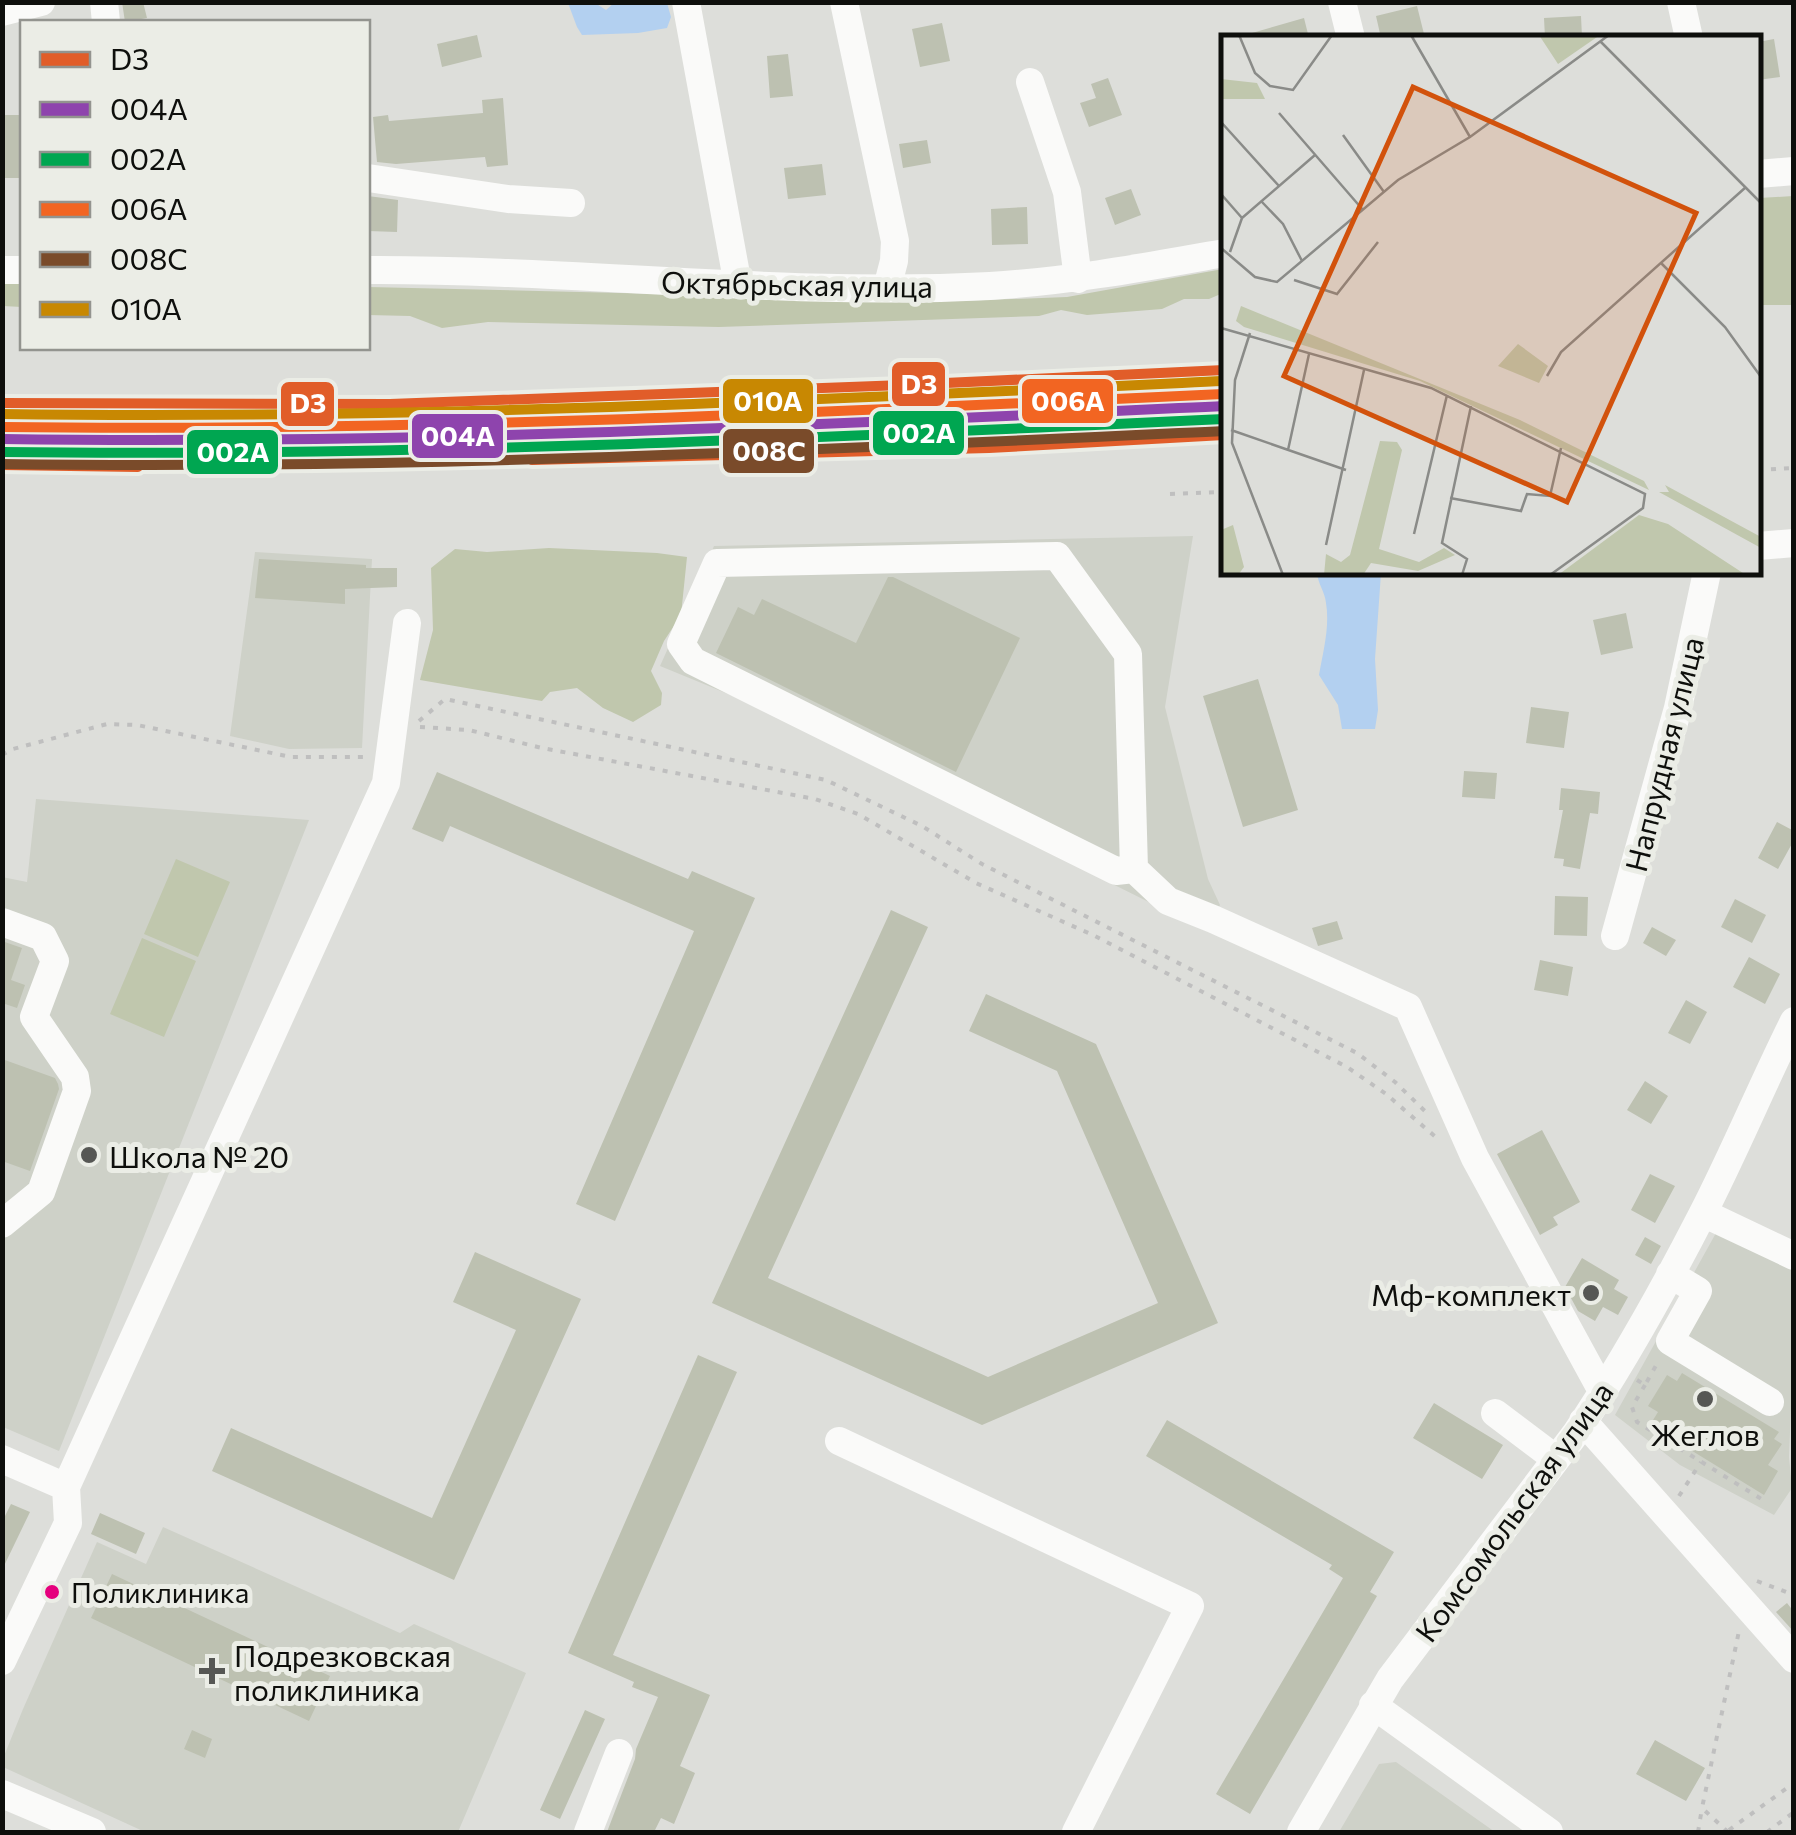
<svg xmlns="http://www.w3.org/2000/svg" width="1796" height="1835" font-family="Commissioner,sans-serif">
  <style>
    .built { fill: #ced1c8 }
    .green { fill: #c0c7ad }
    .water { fill: #b3d0f0 }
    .building { fill: #bdc1b1 }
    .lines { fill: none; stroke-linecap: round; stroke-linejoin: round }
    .path { stroke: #bfbfbf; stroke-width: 4; stroke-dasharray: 5 8; stroke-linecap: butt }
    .minor { stroke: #fafaf9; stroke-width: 28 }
    .rail-1-casing { stroke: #ebede6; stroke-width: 18 }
    .rail-2-casing { stroke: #ebede6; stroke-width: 18 }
    .rail-3-casing { stroke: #ebede6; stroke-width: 18 }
    .rail-4-casing { stroke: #ebede6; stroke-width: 18 }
    .rail-5-casing { stroke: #ebede6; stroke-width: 18 }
    .rail-6-casing { stroke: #ebede6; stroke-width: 18 }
    .rail-1 { stroke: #e15d29; stroke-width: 10 }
    .rail-2 { stroke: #8e44ad; stroke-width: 10 }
    .rail-3 { stroke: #00a651; stroke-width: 10 }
    .rail-4 { stroke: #f26522; stroke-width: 10 }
    .rail-5 { stroke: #7a4b2a; stroke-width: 10 }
    .rail-6 { stroke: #c88802; stroke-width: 10 }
    .poi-dot { fill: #565754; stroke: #ebede6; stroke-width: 4 }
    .bus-dot { fill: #e5007d; stroke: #ebede6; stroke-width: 4 }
    .labels { text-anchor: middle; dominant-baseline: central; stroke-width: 10; stroke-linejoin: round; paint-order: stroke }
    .bus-label { font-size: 28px; fill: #0e0f0c; stroke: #ebede6; text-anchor: start }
    .street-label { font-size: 30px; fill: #0e0f0c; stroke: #ebede6 }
    .poi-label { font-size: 30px; fill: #0e0f0c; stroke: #ebede6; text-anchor: start }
    .inset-road { fill: none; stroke: #8a8b88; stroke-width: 2.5 }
    .view { fill: #d2520c; fill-opacity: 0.15; stroke: #d2520c; stroke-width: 5 }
    .inset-edge { fill: none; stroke: #0e0f0c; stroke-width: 5 }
    .line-badge { stroke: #ebede6; stroke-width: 4 }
    .badge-label { font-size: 28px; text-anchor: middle; font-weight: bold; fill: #fff }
  </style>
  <rect width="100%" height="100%" fill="#dddeda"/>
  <!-- built -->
  <path class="built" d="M1193,536L1165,707L1208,879L1220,905L1207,931L738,698L660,666L714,546Z
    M255,552L372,559L362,748L289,749L230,736Z
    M36,799L309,820L59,1451L3,1427L2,877L27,882Z
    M1716,1233L1793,1268V1358L1789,1457L1792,1488L1774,1515L1680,1465L1615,1415Z
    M163,1527L400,1633L414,1624L526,1673L458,1832H145L3,1767L2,1761L23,1709L97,1542L146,1564Z
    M1396,1762L1495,1832H1339L1379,1764Z"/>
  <!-- green -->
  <path class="green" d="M1793,196V305H1759V198Z
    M1223,269V293L1209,299H1184L1162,309L1087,315L1061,310L1039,316L719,327L488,322L442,328L410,316L368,315V287L959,301L1067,297Z
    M3,278H22V307L3,306Z
    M549,548L657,553L687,557L681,615L664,641L651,671L662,693L661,705L633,722L603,708L577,688L550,692L542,701L420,680L433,630L431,568L455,549L487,552Z
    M176,859L230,882L198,957L144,934Z
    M142,938L196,961L164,1037L110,1014Z"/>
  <!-- water -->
  <path class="water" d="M568,3H595L606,10L614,3H667L671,17L667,28L638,33L582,35L577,27Z
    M1317,573H1381L1375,659L1378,710L1375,729H1342L1338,705L1319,675C1323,652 1330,627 1326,603C1325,592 1318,584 1317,573Z"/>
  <!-- building -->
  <path class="building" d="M122,2H143L147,18L125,22Z
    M1417,6L1425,38H1381L1376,16Z
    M1581,16L1582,37L1545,38L1544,18Z
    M1304,18L1309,38H1252V33Z
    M942,23L950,61L920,67L912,29Z
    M477,35L482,57L442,67L437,44Z
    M1774,39L1780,77L1758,80V42Z
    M788,54L793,96L770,98L767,56Z
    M1108,78L1122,115L1089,127L1080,103L1096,98L1091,84Z
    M503,98L508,165L487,167L485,157L396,164L377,162L373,117L388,115L389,121L483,113L482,100Z
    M4,115H22V178H2Z
    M927,140L931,163L903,168L899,144Z
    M822,164L826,195L788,199L784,168Z
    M1131,189L1141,215L1115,225L1105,198Z
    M368,196L398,200L397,232L368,231Z
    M1027,207L1028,244L992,245L991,209Z
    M259,559L366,565V568H397V587L345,589V604L255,598Z
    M888,577H893L1020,638L956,772L716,653L738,607L754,615L762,599L856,643Z
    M1626,613L1633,648L1601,655L1593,620Z
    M1258,679L1298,810L1243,827L1203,696Z
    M1531,707L1569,712L1564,748L1526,743Z
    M1464,771L1497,773L1495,799L1462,797Z
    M437,772L688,879L692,871L755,898L615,1221L576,1204L694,931L450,826L443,842L412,829Z
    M1561,788L1600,792L1598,814L1590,813L1580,869L1563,866L1564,859L1554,858L1563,810H1559Z
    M1777,822L1794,831V840L1778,869L1758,858Z
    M1555,896L1588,897L1587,936L1554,935Z
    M1735,899L1766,915L1752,943L1721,927Z
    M891,910L928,927L768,1278L988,1377L1158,1303L1057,1071L969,1031L986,994L1096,1044L1218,1323L982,1425L712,1303Z
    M1337,921L1343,939L1318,946L1312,928Z
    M1652,927L1676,940L1666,956L1643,943Z
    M2,941L22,948L11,980L25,985L17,1008L2,1003Z
    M1749,957L1780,974L1765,1004L1733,987Z
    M1540,960L1573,967L1568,996L1534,990Z
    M1686,1000L1707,1012L1690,1044L1668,1033Z
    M2,1059L55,1078L58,1084L59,1089L30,1171L2,1161Z
    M1645,1081L1668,1096L1651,1124L1627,1110Z
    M1542,1130L1580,1202L1553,1217L1558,1225L1540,1235L1497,1154Z
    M1650,1174L1675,1186L1655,1223L1631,1210Z
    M1645,1237L1661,1246L1651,1264L1635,1255Z
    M475,1252L581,1299L454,1580L212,1471L231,1428L432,1518L516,1330L453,1302Z
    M1582,1258L1619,1280L1614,1289L1628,1297L1618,1315L1603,1307L1595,1321L1578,1311L1565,1287Z
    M698,1355L737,1372L613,1655L710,1695L680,1766L695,1773L674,1824L661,1818L654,1832H607L635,1759L636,1749L658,1697L632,1687L634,1682L568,1653Z
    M1682,1373L1779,1432L1774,1439L1782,1444L1768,1465L1778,1471L1764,1495L1650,1425L1658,1412L1648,1406L1667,1375L1677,1381Z
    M1434,1403L1503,1445L1482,1479L1413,1438Z
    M1167,1420L1394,1552L1370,1592L1377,1596L1250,1814L1216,1794L1343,1578L1329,1569L1332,1565L1146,1456Z
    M11,1504L30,1512L2,1570V1522Z
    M100,1513L145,1533L136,1554L91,1534Z
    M112,1574L330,1676L309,1721L91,1618Z
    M1787,1603L1794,1612V1632L1776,1612Z
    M585,1710L605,1719L560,1819L540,1810Z
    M192,1730L212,1739L205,1758L184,1749Z
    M1655,1740L1705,1768L1686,1801L1636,1774Z"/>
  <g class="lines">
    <!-- path -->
    <path class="path" d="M1758,470L1794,468
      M1170,494L1224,492
      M419,721L445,699L826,780L922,826L982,864L1357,1053L1395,1082L1429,1115
      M420,727L469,730L542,748L815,799L858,814L976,883L1093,935L1347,1067L1386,1094L1438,1139
      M2,755L13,749L107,724L137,725L291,757H365
      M1637,1380L1645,1385L1658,1362
      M1645,1385L1632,1407L1637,1422L1763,1500
      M1679,1496L1701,1462
      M1757,1581L1794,1595
      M1729,1830L1794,1783
      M1698,1832L1702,1808
      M1728,1832L1702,1808L1739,1631
      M1767,1832L1794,1812"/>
    <!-- minor -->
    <path class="minor" d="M104,2L106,22
      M686,2L738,285
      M844,2L895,241L894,261L887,288
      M1342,2L1351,38
      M1681,2L1689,38
      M2,12L41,2
      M1030,82L1067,192L1078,279
      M1758,174L1794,171
      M368,178L508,199L571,203
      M2,270H22
      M368,270C575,269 783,297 990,286C1071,281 1145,267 1224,253
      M1758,546L1794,543
      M1134,869L1116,871L693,661L681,644L717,563L1057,556L1128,654L1134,869L1168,901L1213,919L1408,1007L1475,1158L1602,1391
      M2,922L43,937L55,961L34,1017L75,1077L77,1091L41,1192L2,1224
      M1615,936L1678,708L1707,572
      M1703,1213L1794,1256
      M1670,1274L1698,1291L1670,1341L1770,1402
      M1495,1413L1556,1459
      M1583,1421L1794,1659
      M839,1441L1190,1606L1076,1832
      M2,1459L66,1487
      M2,1661L68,1523L66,1487L386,783L407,623
      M1373,1705L1549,1832
      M2,1794L92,1832
      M588,1832L619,1753
      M1301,1832L1390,1679L1576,1433C1622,1364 1664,1289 1702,1215C1735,1151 1762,1085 1794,1021"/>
    <defs>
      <path id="rail-1" d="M2,403L390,404L903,385L1224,370
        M532,460L989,448L1224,435
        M2,465L138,467"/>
      <path id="rail-2" d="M2,439C410,445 817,425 1224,406"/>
      <path id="rail-3" d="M2,452C410,457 817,438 1224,419"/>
      <path id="rail-4" d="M2,427C409,432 817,413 1223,394"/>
      <path id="rail-5" d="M2,464C410,470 817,450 1224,431"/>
      <path id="rail-6" d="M2,414C409,420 817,400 1223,381"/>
    </defs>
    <!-- rail-1 casing -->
    <use href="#rail-1" class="rail-1-casing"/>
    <!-- rail-2 casing -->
    <use href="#rail-2" class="rail-2-casing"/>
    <!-- rail-3 casing -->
    <use href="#rail-3" class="rail-3-casing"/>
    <!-- rail-4 casing -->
    <use href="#rail-4" class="rail-4-casing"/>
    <!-- rail-5 casing -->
    <use href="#rail-5" class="rail-5-casing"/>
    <!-- rail-6 casing -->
    <use href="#rail-6" class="rail-6-casing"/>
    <!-- rail-1 -->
    <use href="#rail-1" class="rail-1"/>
    <!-- rail-2 -->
    <use href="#rail-2" class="rail-2"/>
    <!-- rail-3 -->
    <use href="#rail-3" class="rail-3"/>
    <!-- rail-4 -->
    <use href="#rail-4" class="rail-4"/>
    <!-- rail-5 -->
    <use href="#rail-5" class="rail-5"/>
    <!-- rail-6 -->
    <use href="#rail-6" class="rail-6"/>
  </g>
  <!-- markers -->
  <g class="poi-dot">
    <circle cx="89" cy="1155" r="10"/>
    <circle cx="1591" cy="1293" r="10"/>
    <circle cx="1705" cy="1399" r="10"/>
    <path d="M207 1656h10v10h10v10h-10v10h-10v-10h-10v-10h10z"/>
  </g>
  <circle class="bus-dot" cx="52" cy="1592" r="9"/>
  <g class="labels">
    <!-- bus labels -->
    <g class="bus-label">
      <text x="71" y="1592">Поликлиника</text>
    </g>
    <!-- street labels -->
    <g class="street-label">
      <text transform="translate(797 283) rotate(1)">Октябрьская улица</text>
      <text transform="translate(1663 754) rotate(-76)">Напрудная улица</text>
      <text transform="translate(1513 1511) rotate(-54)">Комсомольская улица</text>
    </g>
    <!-- poi labels -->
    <g class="poi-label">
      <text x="109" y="1155">Школа № 20</text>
      <text x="1571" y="1293" text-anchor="end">Мф-комплект</text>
      <text x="1705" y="1433" text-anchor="middle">Жеглов</text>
      <text x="234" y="1654">Подрезковская<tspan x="234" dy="34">поликлиника</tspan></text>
    </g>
  </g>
  <!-- overview -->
  <g transform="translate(1221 35)">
    <rect width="540" height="540" fill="#dddeda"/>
    <path d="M318,0H379L337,29ZM0,44L36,48L44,64H0ZM20,271L299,385L423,446L428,455L199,346L23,292L15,286ZM297,309L327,331L318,348L277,331ZM159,406L176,407L181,415L158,514L198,527L223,513L234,520L197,536L150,528L142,540H103L105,519L120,527L129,520ZM444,450L540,502V513L438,457H448ZM418,480L447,489L525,540H337ZM12,490L23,532L17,540H0V495Z" fill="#c0c7ad"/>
    <path class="inset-road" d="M18,0L34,38L49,51L72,55L111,0M190,0L249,102M379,6L540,168M58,78L142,175M0,87L58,151M122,100L163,157M0,159L21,183M41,167L62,189L81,226M0,213L34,242L56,247L177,145L249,102L388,0M9,217L21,183L94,120M440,228L504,292L540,342M73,245L116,259L157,207M0,293L210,353L424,459L422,473L329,540M29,298L14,345L11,408L62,540M326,341L340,317L525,152M10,395L125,435M67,415L88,319M229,463L300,476L306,459L329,461L340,413M193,499L226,360M105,510L143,335M241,540L246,524L221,508L250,371"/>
    <path class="view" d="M192,52L475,178L346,467L63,341Z"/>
    <rect width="540" height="540" class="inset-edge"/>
  </g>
  <g class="line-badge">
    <rect x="890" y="360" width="57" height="48" rx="10" fill="#e15d29"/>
    <rect x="1020" y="377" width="95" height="48" rx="10" fill="#f26522"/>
    <rect x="721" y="377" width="94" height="48" rx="10" fill="#c88802"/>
    <rect x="279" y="380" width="57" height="48" rx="10" fill="#e15d29"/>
    <rect x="871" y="409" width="95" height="48" rx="10" fill="#00a651"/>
    <rect x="410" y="412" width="95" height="48" rx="10" fill="#8e44ad"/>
    <rect x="721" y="427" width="95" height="48" rx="10" fill="#7a4b2a"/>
    <rect x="185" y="428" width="95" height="48" rx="10" fill="#00a651"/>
  </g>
  <g class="badge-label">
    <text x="919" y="394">D3</text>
    <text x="1068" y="411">006А</text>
    <text x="768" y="411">010А</text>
    <text x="308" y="413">D3</text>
    <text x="919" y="443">002А</text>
    <text x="458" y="446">004А</text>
    <text x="769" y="461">008С</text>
    <text x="233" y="462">002А</text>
  </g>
  <!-- border -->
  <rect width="1796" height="1835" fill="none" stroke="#0e0f0c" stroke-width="10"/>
  <!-- legend -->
  <rect x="20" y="20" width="350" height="330" fill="#ebede6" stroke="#93948f" stroke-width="2.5"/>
  <rect x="40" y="52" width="50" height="15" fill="#e15d29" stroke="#93948f" stroke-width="2.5"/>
  <text x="110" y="70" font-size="30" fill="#0e0f0c">D3</text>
  <rect x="40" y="102" width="50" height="15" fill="#8e44ad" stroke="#93948f" stroke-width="2.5"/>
  <text x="110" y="120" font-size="30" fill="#0e0f0c">004А</text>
  <rect x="40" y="152" width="50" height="15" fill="#00a651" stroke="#93948f" stroke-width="2.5"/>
  <text x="110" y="170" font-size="30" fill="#0e0f0c">002А</text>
  <rect x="40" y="202" width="50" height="15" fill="#f26522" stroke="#93948f" stroke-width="2.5"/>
  <text x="110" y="220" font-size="30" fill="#0e0f0c">006А</text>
  <rect x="40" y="252" width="50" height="15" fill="#7a4b2a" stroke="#93948f" stroke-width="2.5"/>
  <text x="110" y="270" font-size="30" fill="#0e0f0c">008С</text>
  <rect x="40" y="302" width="50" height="15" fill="#c88802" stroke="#93948f" stroke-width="2.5"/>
  <text x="110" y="320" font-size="30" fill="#0e0f0c">010А</text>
</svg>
